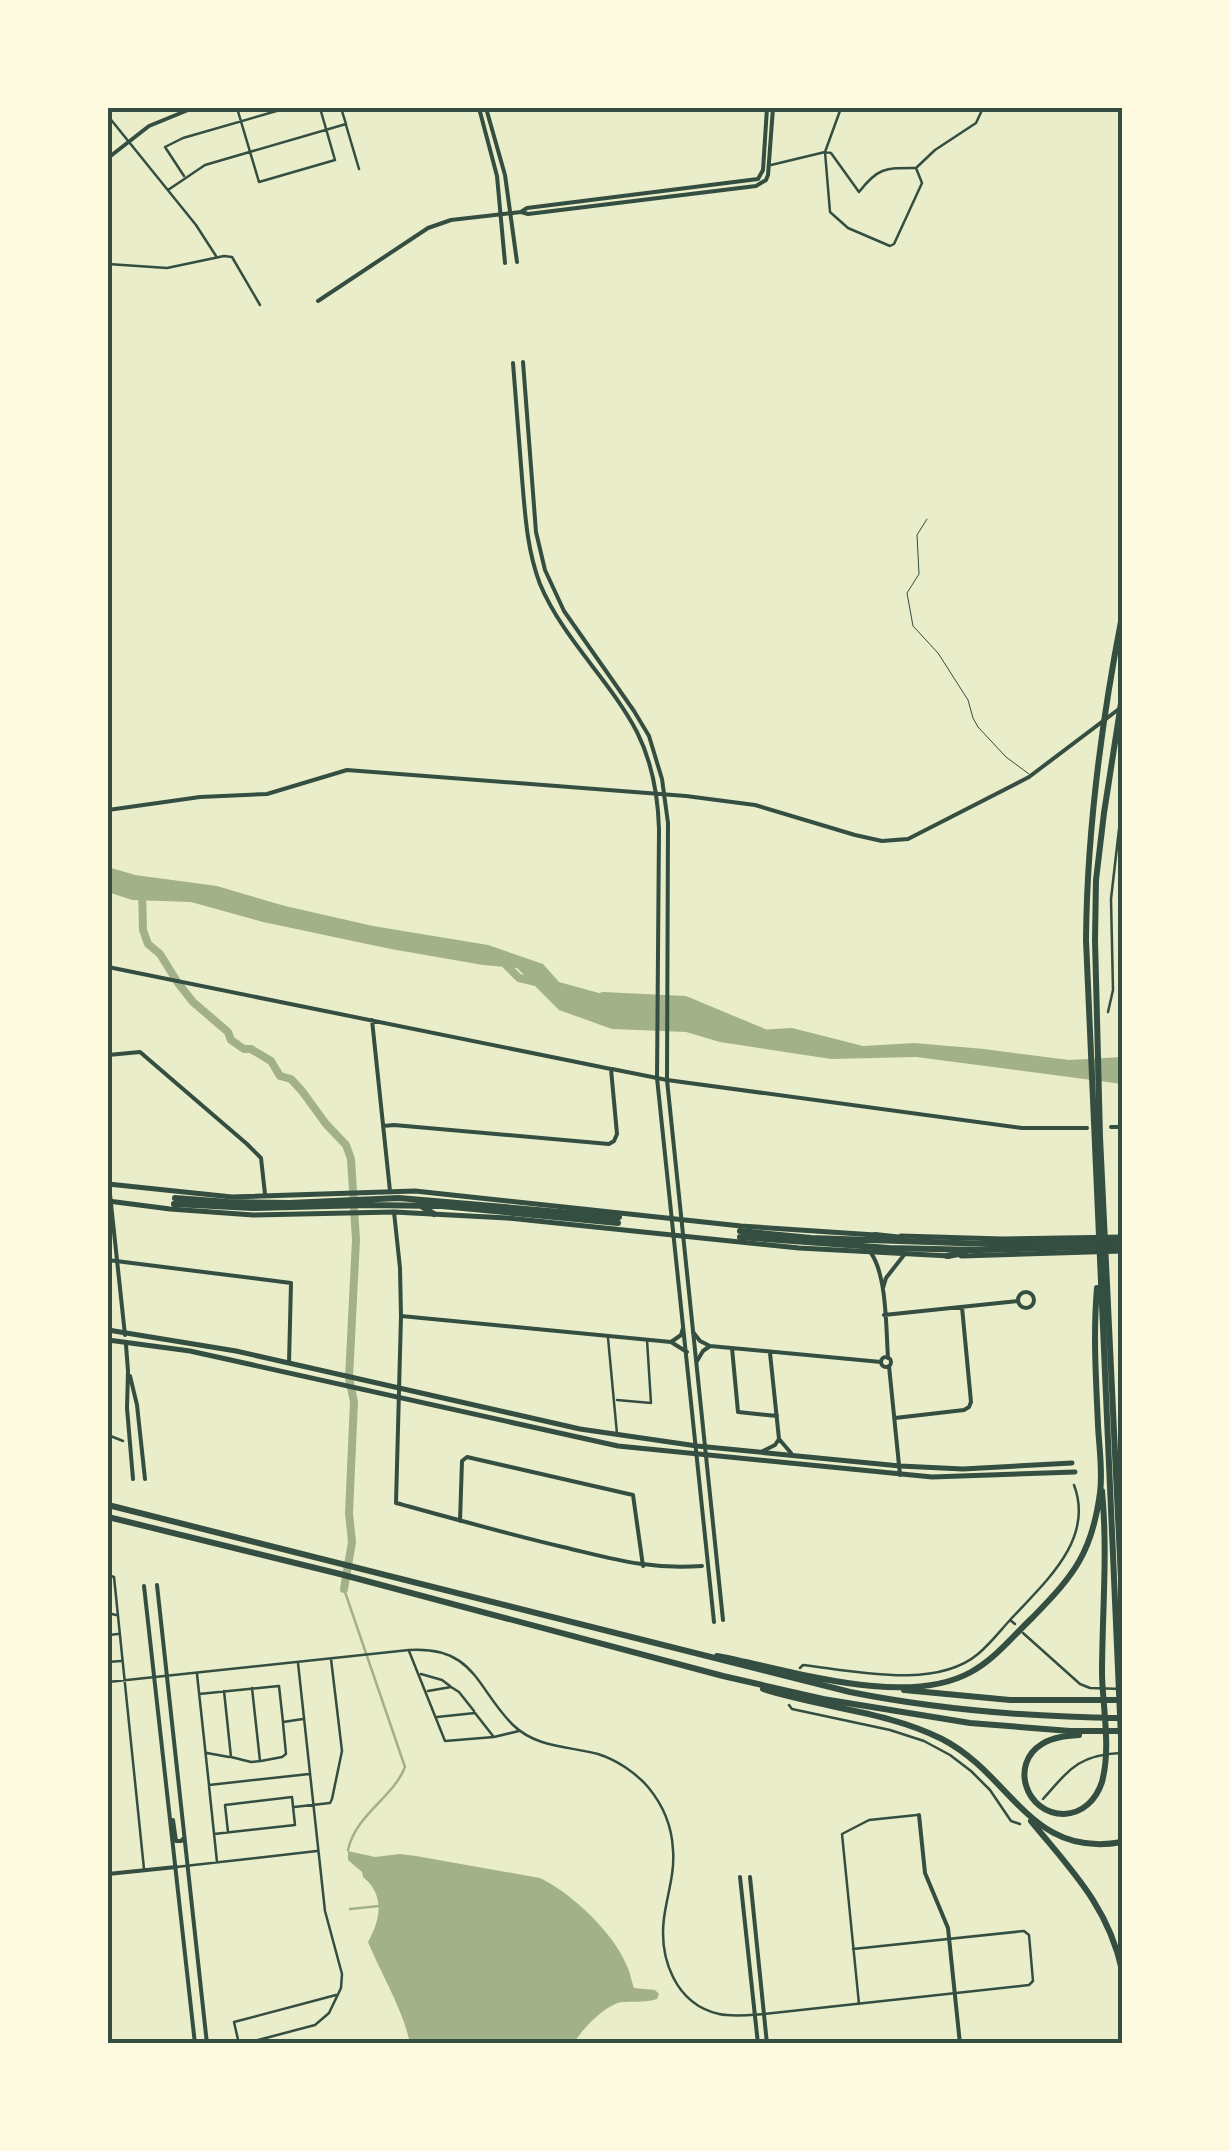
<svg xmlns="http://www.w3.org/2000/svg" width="1230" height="2151" font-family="'Space Grotesk',sans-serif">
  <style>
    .water { fill: #a3b18a }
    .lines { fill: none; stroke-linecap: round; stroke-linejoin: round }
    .stream { stroke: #a3b18a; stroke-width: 2.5 }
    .river { stroke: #a3b18a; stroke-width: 8 }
    .service { stroke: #344e41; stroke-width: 1 }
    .minor { stroke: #344e41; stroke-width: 2.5 }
    .tertiary { stroke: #344e41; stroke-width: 4 }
    .secondary { stroke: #344e41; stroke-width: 4 }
    .primary { stroke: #344e41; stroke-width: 5 }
    .trunk { stroke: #344e41; stroke-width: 6 }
    .motorway { stroke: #344e41; stroke-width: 6 }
    .neatline { fill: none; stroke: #344e41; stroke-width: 4 }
  </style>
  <rect width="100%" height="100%" fill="#e9edc9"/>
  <!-- water -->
  <path class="water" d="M108,867L135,875L217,886L285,906L373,926L488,945L543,964L559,982L628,1001H682L756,1030L792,1028L863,1046L914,1043L984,1049L1069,1060L1122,1057V1084L916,1057L831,1059L720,1042L686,1032L612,1029L559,1010L517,968L483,965L391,949L263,922L191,902L132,900L108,892Z
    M348,1851L375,1857L400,1854L416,1856L540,1878C570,1892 613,1932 626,1964C630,1971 631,1980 634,1988L655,1990L659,1994L657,1999C644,2003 636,2001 623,2002C607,2003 582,2029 574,2043H410C402,2007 382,1976 368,1942C381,1919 385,1895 363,1877L362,1872L348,1860Z"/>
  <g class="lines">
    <!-- stream -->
    <path class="stream" d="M344,1589L405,1767C393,1798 356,1814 348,1850
      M350,1909L379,1906"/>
    <!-- river -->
    <path class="river" d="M142,891L143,930L148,944L160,954L178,983L193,1002L228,1032L231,1040L244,1049H251L271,1061L280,1076L291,1079L302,1091L326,1124L346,1145L351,1159L356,1240L349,1378L354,1402L349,1513L352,1542L344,1589
      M502,961L519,978L540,983
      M603,996L685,1000L762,1032"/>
    <!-- service -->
    <path class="service" d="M927,519L917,535L919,574L907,593L913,626L938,653L968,700L973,718L978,727L1006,757L1029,774"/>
    <!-- minor -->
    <path class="minor" d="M237,108L259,182L335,160L320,108
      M841,108L825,152L830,212L848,228L890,246L894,244L922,183L916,168L935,150L976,123L983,108
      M108,116L196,225L216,256
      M346,125L359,169
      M771,165L825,152L831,153L859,192C878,167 886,168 916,168
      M184,176L165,147L183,138L287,108
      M168,190L205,165L346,124L341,108
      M108,264L167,268L224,256L232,257L260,305
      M1108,1012L1113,990L1111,899L1122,803
      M608,1338L617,1434
      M617,1400L651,1403L647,1340
      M108,1435L123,1441
      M108,1575L114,1577L144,1869
      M108,1613L116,1615
      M1010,1620C1044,1583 1095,1540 1074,1485
      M1023,1633L1080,1684L1090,1688L1122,1689
      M108,1635L118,1634
      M409,1651L445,1741L494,1737L519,1731
      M108,1662L121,1661
      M800,1668L803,1665C854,1671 935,1690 978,1654C990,1644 1000,1631 1010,1620L1015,1624
      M197,1674L209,1785L309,1774
      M421,1674L442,1680L450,1686
      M108,1682L409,1650C475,1646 476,1688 513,1725C537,1748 568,1746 598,1754C617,1760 636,1773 648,1787C663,1805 672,1827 673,1850C675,1873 667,1895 664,1918C659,1958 675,2004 719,2014C733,2017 750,2015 764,2014L1029,1985L1033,1981L1029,1935L1024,1931L853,1949
      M224,1691L231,1757L251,1762L260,1761L252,1688
      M428,1691L451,1687L459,1692L474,1711
      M199,1694L279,1686L283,1722L303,1719
      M789,1705L792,1709L890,1730L924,1741L950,1755L971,1771L990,1790L1011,1821L1020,1824
      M437,1717L475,1713L493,1736
      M207,1753L229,1757
      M261,1761L282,1757L286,1754L283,1723
      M209,1786L217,1862
      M1043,1799C1069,1770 1078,1755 1120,1753
      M294,1807L330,1803L332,1799L342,1751L331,1659
      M214,1834C241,1831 268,1828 295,1825L292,1797L225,1805L228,1832
      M176,1867L317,1851
      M859,2004L842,1834L869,1820L917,1815
      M239,2044L234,2022L336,1995
      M243,2044L315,2025L329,2013L341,1988L342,1974L325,1911L298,1663"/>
    <!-- tertiary -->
    <path class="tertiary" d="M108,158L149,126L193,108
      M521,212L528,214L756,186L766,180L768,175L773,108
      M318,301L428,228L451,220L521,212L527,208L758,179L763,170L767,108
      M108,810L200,797L267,794L347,770L686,796L755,805L855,835L882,841L908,839L1029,777L1119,709
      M108,967L611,1069L617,1134L614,1141L609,1144L394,1125L383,1126
      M372,1020L390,1191
      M108,1055L140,1052L247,1144L261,1158L265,1194
      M612,1069L667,1080L1022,1128H1087
      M1111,1127H1122
      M108,1173L109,1184
      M394,1212L400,1268L401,1316L396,1503C452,1518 507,1534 563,1547C614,1559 649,1570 702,1566
      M871,1253C887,1276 886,1329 888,1358
      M108,1260L291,1283L289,1363
      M883,1288L886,1278L904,1255
      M1018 1300a8 8 0 1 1 16 0a8 8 0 1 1-16 0Z
      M884,1315L1018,1301
      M401,1316L671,1342L687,1352
      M693,1332L700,1341L710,1346L881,1362
      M671,1342L681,1335L683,1328
      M732,1348L738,1412L777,1416
      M770,1353L779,1439L791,1453
      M881 1362a5 5 0 1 1 10 0a5 5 0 1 1-10 0Z
      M697,1361L703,1351L710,1346
      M889,1366L900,1475
      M895,1418L964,1410L969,1407L971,1402L962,1307
      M763,1451L775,1445L779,1439
      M460,1521L462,1461L467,1457L633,1495L643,1566
      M919,1815L925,1873L948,1928L960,2044
      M108,1874L176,1867"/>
    <!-- secondary -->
    <path class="secondary" d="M479,108L497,176L505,263
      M486,108L505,175L517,262
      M523,362L536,532L545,570L564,611L634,711L649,736L662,779L668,823L667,1080L723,1620
      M513,363C516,402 519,440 522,478C525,514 527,550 540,584C563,639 610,680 637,732C652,762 658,795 659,829L657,1078L714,1622
      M109,1185L125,1335
      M126,1345L128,1371L127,1408L133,1479
      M130,1376L137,1405L145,1479
      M157,1585L207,2044
      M144,1586L195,2044
      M173,1820L176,1841H181L184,1838
      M740,1877L758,2044
      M750,1877L767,2044"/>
    <!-- primary -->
    <path class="primary" d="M108,1184L232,1197L415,1191L741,1226L875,1235
      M108,1201L170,1209L253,1215L394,1212L507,1218L799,1248L950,1256
      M901,1236L1002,1239L1122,1237
      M961,1256L1122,1251
      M108,1330L236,1351L580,1429L697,1446L900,1466L963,1469L1072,1463
      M108,1340L190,1351L618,1446L932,1477L1075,1472"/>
    <!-- trunk -->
    <path class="trunk" d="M175,1198L228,1202L290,1203L399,1198L619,1217
      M174,1204L253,1208L368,1205L442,1206L618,1223
      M421,1206L434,1214
      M740,1231L811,1238L989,1244L1122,1241
      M875,1235L903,1238
      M740,1237L889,1248L979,1250L1122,1246
      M947,1256L965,1253"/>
    <!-- motorway -->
    <path class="motorway" d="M1122,616C1101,724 1087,830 1086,940L1122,1760
      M1122,697L1104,813L1096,880L1095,940L1100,1137L1122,1600
      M108,1505L850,1692C940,1710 1030,1717 1121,1718
      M108,1517L340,1574L723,1676L823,1699L970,1723L1070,1731H1121
      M717,1656C787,1669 905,1709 971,1672C995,1659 1013,1636 1033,1617C1074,1575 1092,1553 1100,1493C1103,1471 1099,1447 1098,1425C1096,1379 1093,1334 1097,1288
      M763,1689C821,1708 887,1711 942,1739C1012,1775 1030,1859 1122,1842
      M904,1690L1010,1700H1121
      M1079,1735C1066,1736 1053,1737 1042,1744C1009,1764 1026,1814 1064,1814C1083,1813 1096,1800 1102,1782C1111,1748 1103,1710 1102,1675C1102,1614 1108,1552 1102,1491
      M1031,1821C1071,1870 1108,1906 1122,1970"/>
  </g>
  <!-- border -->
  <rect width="1230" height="2151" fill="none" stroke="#fefae0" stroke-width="220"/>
  <rect x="110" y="110" width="1010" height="1931" class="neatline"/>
</svg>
